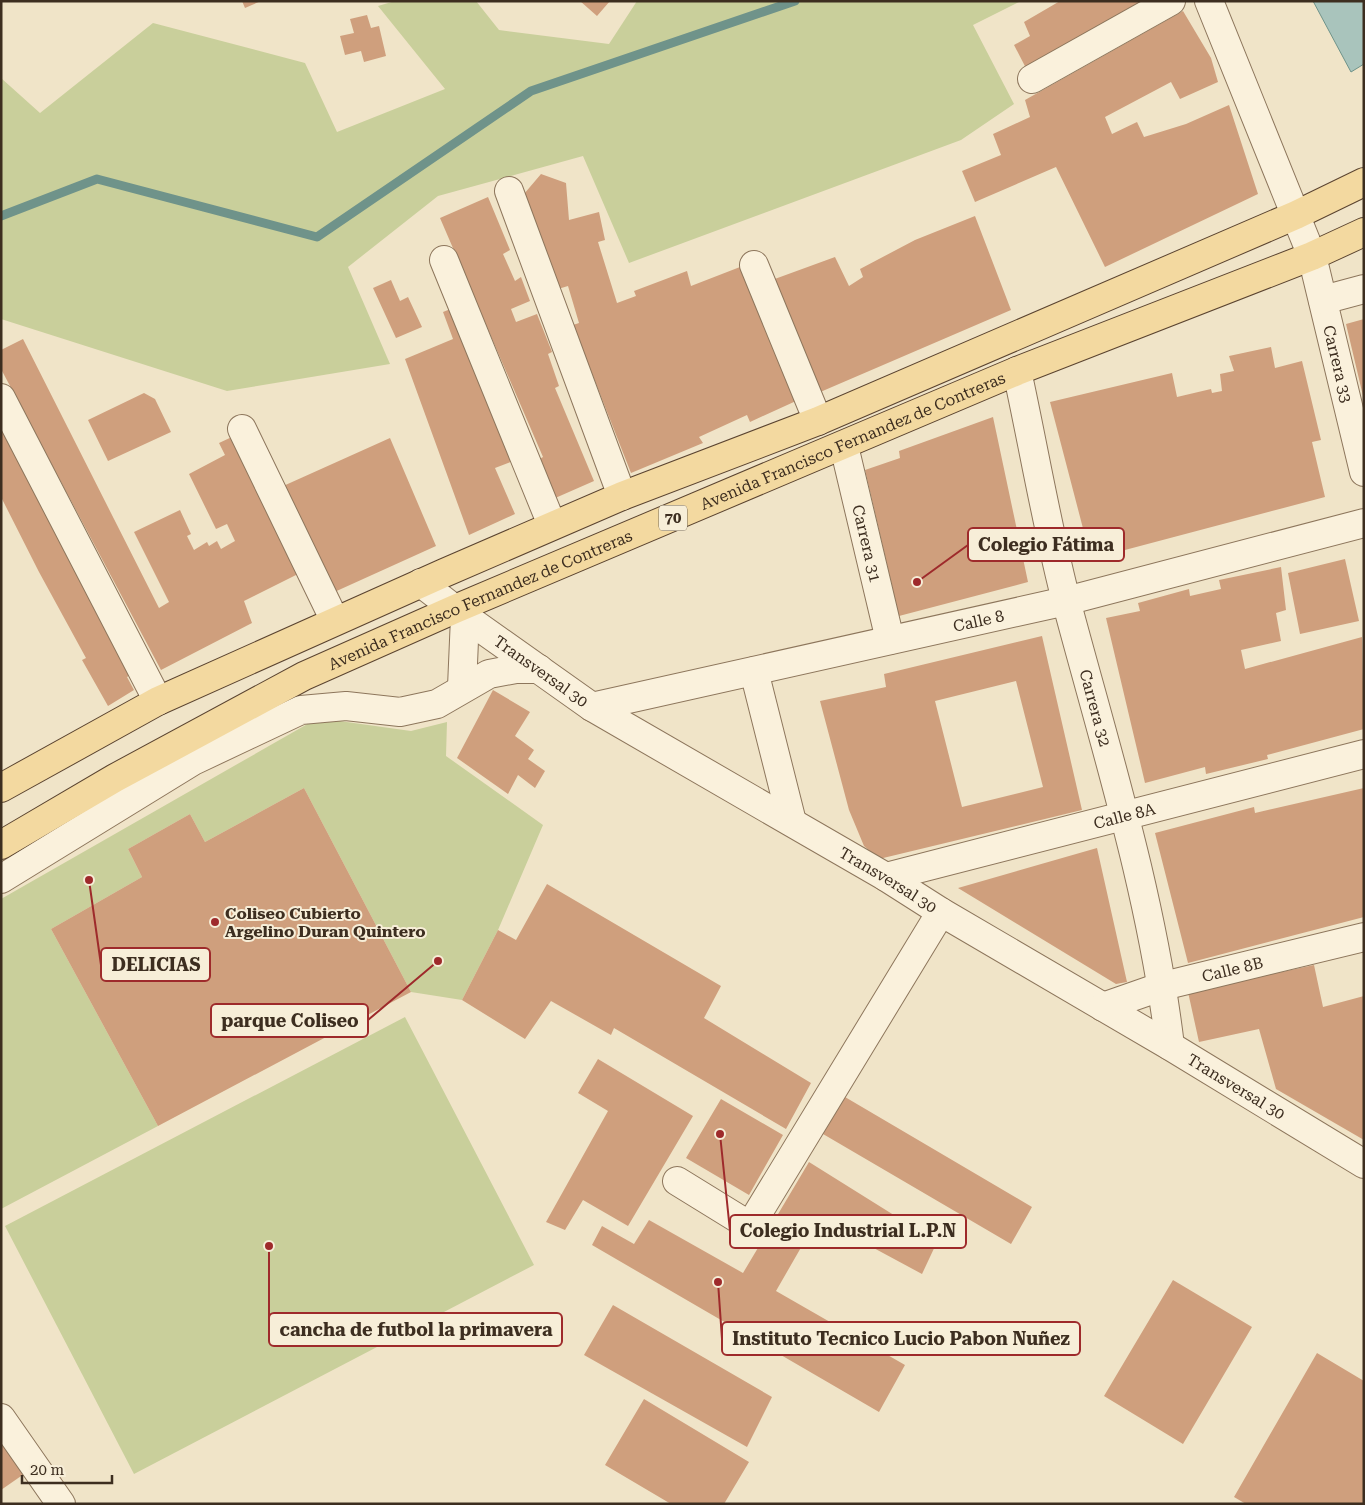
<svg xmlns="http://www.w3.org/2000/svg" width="1365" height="1505" font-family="'Roboto Serif',serif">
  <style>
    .green { fill: #c9cf9b }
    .water { fill: #a9c4bc; stroke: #6f938a }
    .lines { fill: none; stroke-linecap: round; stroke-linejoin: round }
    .stream { stroke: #6f938a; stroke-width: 9 }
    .building { fill: #cf9f7d; fill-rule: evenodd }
    .minor-casing { stroke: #8d765c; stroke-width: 30 }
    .primary-casing { stroke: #5b4430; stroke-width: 30 }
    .minor { stroke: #faf1dc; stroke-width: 28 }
    .primary { stroke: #f3d9a0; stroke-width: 28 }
    .poi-dot { fill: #9e2a2b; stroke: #f7eed8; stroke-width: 2 }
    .labels { text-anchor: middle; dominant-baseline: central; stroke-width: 4; stroke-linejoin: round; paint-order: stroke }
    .shield { fill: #f7eed8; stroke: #756857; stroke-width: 1 }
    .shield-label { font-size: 15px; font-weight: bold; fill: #3d2e20 }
    .street-label { font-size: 16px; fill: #3d2e20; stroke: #f7eed8 }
    .poi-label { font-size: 16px; font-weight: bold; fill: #3d2e20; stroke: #f7eed8; text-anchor: start }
    .leader { fill: none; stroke: #9e2a2b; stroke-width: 2 }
    .callout-dot { fill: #9e2a2b; stroke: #f7eed8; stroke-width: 2 }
    .callout { fill: #f7eed8; stroke: #9e2a2b; stroke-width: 2 }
    .callout-label { font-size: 18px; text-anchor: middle; font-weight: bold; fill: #3d2e20 }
  </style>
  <rect width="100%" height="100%" fill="#f0e4c8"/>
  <!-- green -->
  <path class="green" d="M395,1H476L499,30L609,44L637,1H1021L973,25L1014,104L961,140L629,263L583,156L438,196L348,267L390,364L227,391L1,319V78L40,113L153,23L305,63L337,132L445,89L378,6Z
    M318,718L411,731L447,722L446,756L543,825L498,930L462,1000L411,992L304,788L205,842L190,814L128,849L142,877L51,929L158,1126L1,1209V899Z
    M405,1017L534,1265L134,1474L5,1226Z"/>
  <!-- water -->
  <path class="water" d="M1313,1H1364V64L1351,72Z"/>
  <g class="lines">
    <!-- stream -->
    <path class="stream" d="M1,216L97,179L317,237L531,91L795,1"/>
  </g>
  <!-- building -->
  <path class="building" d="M242,1H261L245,8Z
    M580,1H610L597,16Z
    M1060,1H1155L1028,72L1014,45L1030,36L1024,22Z
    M1183,11L1211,58L1218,82L1180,99L1171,82L1105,117L1112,134L1137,122L1144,137L1186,124L1229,105L1258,194L1105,267L1056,167L975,202L962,171L1001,155L993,134L1030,117L1025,100Z
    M367,15L371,28L379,26L386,56L364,62L361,51L345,55L340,36L354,33L350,19Z
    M541,174L566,183L569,220L599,212L605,240L598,242L617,303L636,296L634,291L687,271L691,286L740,267L796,401L750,422L747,415L699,437L703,443L631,473L573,325L579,323L568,286L558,289L524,194Z
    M488,197L510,250L503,254L515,281L521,277L530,301L511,309L516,322L537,314L552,352L548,354L559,386L555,388L594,481L553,499L536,461L543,457L440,218Z
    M975,216L1011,310L818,393L772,280L835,257L849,286L863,277L860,269L915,240Z
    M391,280L400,301L408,297L422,327L396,338L373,288Z
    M453,308L518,459L495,468L515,514L469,535L405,359L453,339L443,312Z
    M1364,319V396H1363L1346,324Z
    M23,339L159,608L169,602L134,532L180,510L191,534L187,536L194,550L207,542L209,546L217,541L221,549L235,541L227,524L216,529L189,474L225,455L219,443L234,436L300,573L244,601L252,623L161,670L1,369V350Z
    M1271,347L1275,368L1302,361L1321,440L1312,442L1325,497L1091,559L1050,402L1172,373L1177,397L1211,389L1212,393L1222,391L1220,374L1234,371L1229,356Z
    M144,393L155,399L171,432L108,461L88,420Z
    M993,417L1028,582L899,616L865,470L900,458L899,451Z
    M1,423L132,674L127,677L134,690L108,706L82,660L86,658L39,572L1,497Z
    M390,438L436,546L330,594L281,487Z
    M1345,559L1359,621L1300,634L1288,573Z
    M1281,567L1286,610L1276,613L1281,641L1241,650L1245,669L1362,637L1364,729L1267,755L1268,759L1206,774L1205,767L1145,783L1106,618L1140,611L1138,603L1189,589L1190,596L1221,589L1219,580Z
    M1042,636L1082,810L879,859L864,846L849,810L820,701L886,687L884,674ZM1016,681L1043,787L962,807L935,701Z
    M493,690L530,712L515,736L534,750L528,759L545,771L535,788L518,775L508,794L457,758Z
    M304,788L411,992L158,1126L51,929L142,877L128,849L190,814L205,842Z
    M1364,788V917L1188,963L1155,833L1254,807L1255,813Z
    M1097,848L1127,982L1116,984L958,888Z
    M547,884L721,986L704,1018L811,1083L786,1129L614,1028L611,1035L551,1001L525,1039L462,1000L498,930L516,940Z
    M1314,965L1323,1007L1364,996V1140L1276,1089L1259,1029L1199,1042L1188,992Z
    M598,1059L693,1116L628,1226L583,1200L565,1230L546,1222L608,1111L578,1093Z
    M845,1097L1032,1207L1011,1244L823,1134Z
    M721,1099L783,1135L749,1195L686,1158Z
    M809,1162L937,1242L922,1274L818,1218L776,1291L905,1365L879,1412L592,1245L602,1226L634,1244L649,1220L743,1273Z
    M1173,1280L1252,1327L1183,1444L1104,1396Z
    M613,1305L772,1397L747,1447L584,1355Z
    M1317,1353L1364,1381V1504H1246L1234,1497Z
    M644,1399L749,1462L724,1504H671L605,1465Z
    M1,1443L24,1474L1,1490Z"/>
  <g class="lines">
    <defs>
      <g id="minor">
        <path id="s1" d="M1209,1L1312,256L1364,472"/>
        <path d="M1032,79L1171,1"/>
        <path d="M509,191L622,496"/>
        <path d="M444,260L552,525"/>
        <path d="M754,265L818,421"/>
        <path d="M1323,300L1364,289"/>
        <path id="s2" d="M1017,371C1034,449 1047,528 1067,604C1106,750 1152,895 1170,1046"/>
        <path d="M1,398L158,701"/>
        <path d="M242,429L335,621"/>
        <path id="s3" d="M844,446L890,640"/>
        <path id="s4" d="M421,583L465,617L592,707L886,877L941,912L1170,1046L1364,1164"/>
        <path d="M754,671L792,822"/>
        <path d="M462,687L465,617"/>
        <path id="s5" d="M592,707L1066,601L1364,523"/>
        <path id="s6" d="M886,877L1364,754"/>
        <path d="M1,879L193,761L301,710L346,706L400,712L437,704L489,674L516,669H539"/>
        <path id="s7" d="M1103,1007L1163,986L1364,937"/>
        <path d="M677,1181L750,1226L941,912"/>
        <path d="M1,1418L61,1504"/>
      </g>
      <g id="primary">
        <path d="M1,788L158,701L444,573L622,496L818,421L1296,215L1364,182"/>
        <path id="s8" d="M1,845L115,778L304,676L455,609L1017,371L1312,256L1364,232"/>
      </g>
    </defs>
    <!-- minor casing -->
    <use href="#minor" class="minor-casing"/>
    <!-- primary casing -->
    <use href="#primary" class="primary-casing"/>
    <!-- minor -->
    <use href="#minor" class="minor"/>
    <!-- primary -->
    <use href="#primary" class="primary"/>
  </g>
  <!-- markers -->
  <circle class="poi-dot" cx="215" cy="922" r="5"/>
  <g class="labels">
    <!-- shield labels -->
    <rect class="shield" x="659" y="505.5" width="28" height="25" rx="4"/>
    <g class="shield-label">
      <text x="673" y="518">70</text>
    </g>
    <!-- street labels -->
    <g class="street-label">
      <text stroke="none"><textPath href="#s1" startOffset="386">Carrera 33</textPath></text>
      <text stroke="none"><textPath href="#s8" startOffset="944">Avenida Francisco Fernandez de Contreras</textPath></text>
      <text stroke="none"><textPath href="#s3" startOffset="100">Carrera 31</textPath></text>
      <text stroke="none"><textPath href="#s8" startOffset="539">Avenida Francisco Fernandez de Contreras</textPath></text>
      <text stroke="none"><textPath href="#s5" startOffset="396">Calle 8</textPath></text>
      <text stroke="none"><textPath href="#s4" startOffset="149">Transversal 30</textPath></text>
      <text stroke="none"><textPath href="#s2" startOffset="346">Carrera 32</textPath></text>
      <text stroke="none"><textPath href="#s6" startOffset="246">Calle 8A</textPath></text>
      <text stroke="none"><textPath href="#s4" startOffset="554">Transversal 30</textPath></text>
      <text stroke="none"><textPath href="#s7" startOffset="135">Calle 8B</textPath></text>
      <text stroke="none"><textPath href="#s4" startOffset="959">Transversal 30</textPath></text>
    </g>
    <!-- poi labels -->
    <g class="poi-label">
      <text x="225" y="913">Coliseo Cubierto<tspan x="225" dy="18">Argelino Duran Quintero</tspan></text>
    </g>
  </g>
  <!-- callouts -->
  <path class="leader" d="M917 582L968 545M89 880L101 965M438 961L368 1020M720 1134L730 1231M269 1246L269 1330M718 1282L722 1339"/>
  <g class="callout-dot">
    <circle cx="917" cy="582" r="5"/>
    <circle cx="89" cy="880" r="5"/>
    <circle cx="438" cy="961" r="5"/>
    <circle cx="720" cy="1134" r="5"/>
    <circle cx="269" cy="1246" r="5"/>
    <circle cx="718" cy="1282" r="5"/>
  </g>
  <g class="callout">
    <rect x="968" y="528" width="156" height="33" rx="5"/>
    <rect x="101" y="948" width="109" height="33" rx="5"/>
    <rect x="211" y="1004" width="157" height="33" rx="5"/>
    <rect x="730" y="1215" width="236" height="33" rx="5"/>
    <rect x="269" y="1313" width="293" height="33" rx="5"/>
    <rect x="722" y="1322" width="358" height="33" rx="5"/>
  </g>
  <g class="callout-label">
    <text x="1046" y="551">Colegio Fátima</text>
    <text x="156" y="971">DELICIAS</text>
    <text x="290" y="1027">parque Coliseo</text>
    <text x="848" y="1237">Colegio Industrial L.P.N</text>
    <text x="416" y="1336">cancha de futbol la primavera</text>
    <text x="901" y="1345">Instituto Tecnico Lucio Pabon Nuñez</text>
  </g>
  <!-- border -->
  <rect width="1365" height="1505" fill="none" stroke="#3d2e20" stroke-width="5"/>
  <!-- scale -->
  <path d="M22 1475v8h90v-8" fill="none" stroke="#3d2e20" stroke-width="2.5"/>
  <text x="30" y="1475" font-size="15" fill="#3d2e20" stroke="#f7eed8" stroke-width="4" paint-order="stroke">20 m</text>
</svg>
